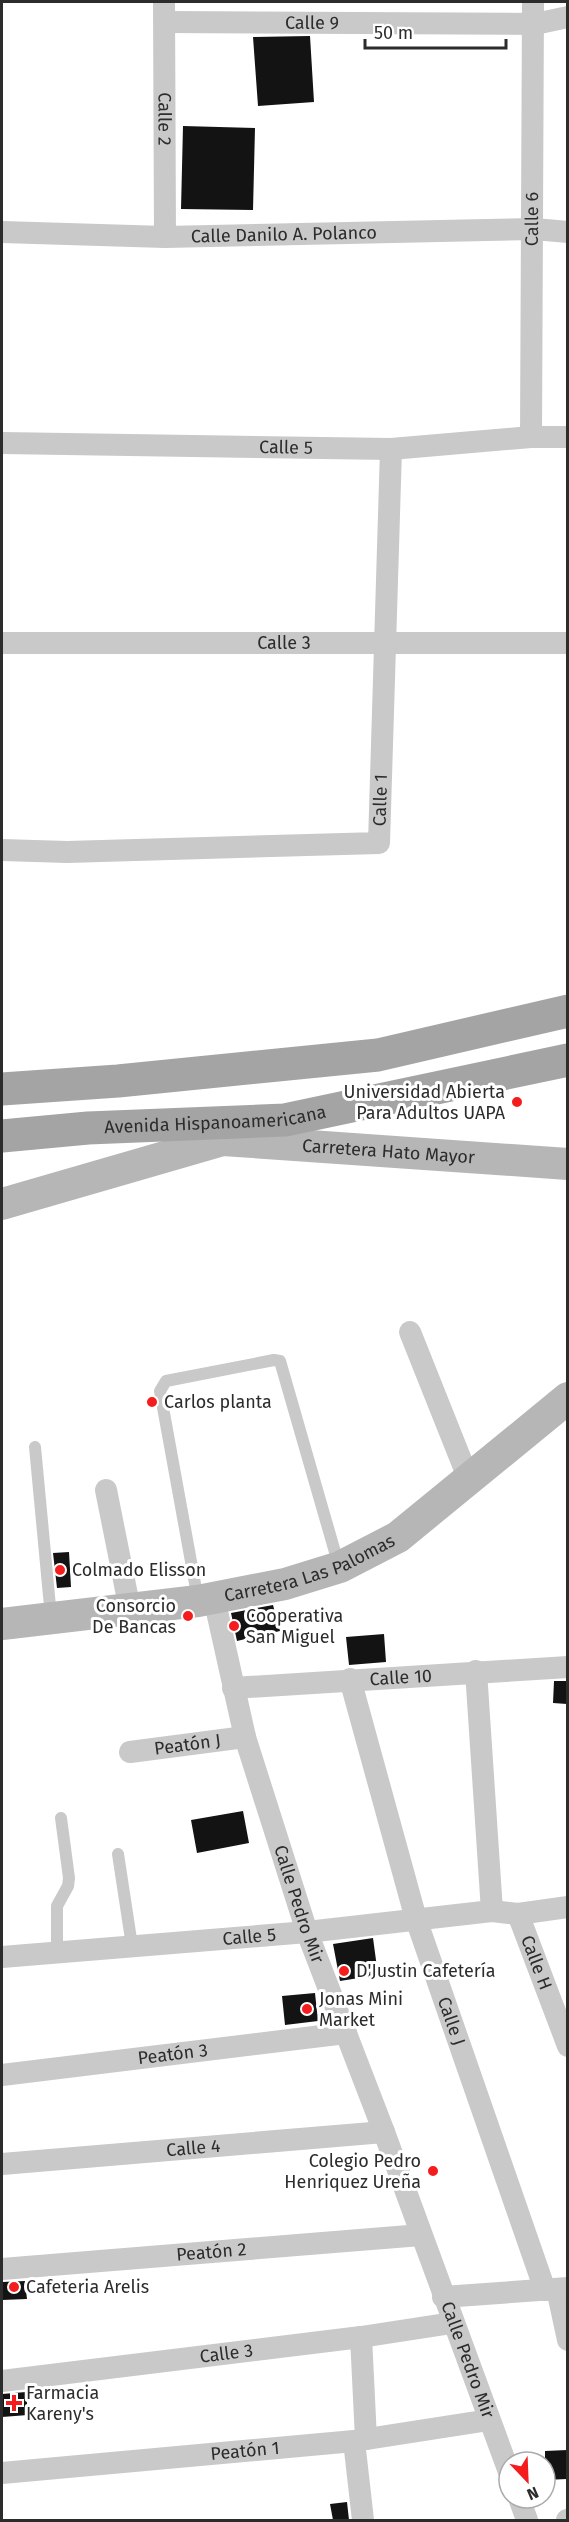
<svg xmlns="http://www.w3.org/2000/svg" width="569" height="2522" font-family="'Fira Sans',sans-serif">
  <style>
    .building { fill: #131313 }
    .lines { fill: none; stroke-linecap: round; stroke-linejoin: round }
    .lane { stroke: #c9c9c9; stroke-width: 12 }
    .street { stroke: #c9c9c9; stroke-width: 22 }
    .secondary { stroke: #b6b6b6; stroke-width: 32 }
    .primary { stroke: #a4a4a4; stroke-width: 33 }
    .poi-dot { fill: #f51c1d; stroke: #fff; stroke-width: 2 }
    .labels { text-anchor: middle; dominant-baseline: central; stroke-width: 6; stroke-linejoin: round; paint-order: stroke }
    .street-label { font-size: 18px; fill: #2c2c2c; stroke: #fff }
    .poi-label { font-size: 18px; fill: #2c2c2c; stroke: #fff; text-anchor: start }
  </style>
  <rect width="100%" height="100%" fill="#fff"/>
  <!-- building -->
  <path class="building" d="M310,36L314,102L258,106L253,37Z
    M183,126L255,128L253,210L181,209Z
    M69,1552L71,1587L57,1588L53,1553Z
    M273,1605L280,1631L237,1641L231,1613Z
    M384,1634L386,1662L349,1665L346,1637Z
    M554,1681H567V1704L553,1703Z
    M243,1811L249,1843L197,1853L191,1820Z
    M373,1938L378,1975L340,1981L333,1944Z
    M315,1993L318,2021L285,2025L282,1996Z
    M25,2281L27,2299L2,2300V2282Z
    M26,2392L28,2415L2,2417V2394Z
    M567,2450V2479L545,2480V2451Z
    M347,2502L349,2520H333L330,2504Z"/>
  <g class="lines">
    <!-- lane -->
    <path class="lane" d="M35,1447L51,1617
      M198,1600L160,1391L166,1381L274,1360L280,1361L339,1566
      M118,1854L132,1946
      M57,1952V1906L68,1886L69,1878L61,1818"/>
    <!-- street -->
    <g class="street">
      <path id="s1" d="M164,2L165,237"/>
      <path id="s2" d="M165,22L535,24L568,17"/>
      <path id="s3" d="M2,232L165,237L534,229L568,232"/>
      <path id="s4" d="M531,437L533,2"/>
      <path id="s5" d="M2,443L391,449L531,437H568"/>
      <path id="s6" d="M2,643H568"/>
      <path id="s7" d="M2,850L67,852L379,843L391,449"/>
      <path d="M410,1332L469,1480"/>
      <path d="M106,1490L130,1610"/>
      <path id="s8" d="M214,1598L245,1737L307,1932L384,2132L509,2472"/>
      <path d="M476,1671L492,1911"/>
      <path id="s9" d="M350,1679L416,1919L545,2290"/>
      <path id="s10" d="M233,1688L568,1667"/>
      <path id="s11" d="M130,1752L245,1737"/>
      <path id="s12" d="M518,1914L568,2046"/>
      <path id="s13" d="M2,1957L307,1932L492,1911L518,1914L568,1907"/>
      <path id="s14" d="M2,2075L346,2033"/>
      <path id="s15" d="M2,2164L384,2132"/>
      <path id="s16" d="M2,2269L421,2235"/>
      <path d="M557,2289L568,2340"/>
      <path d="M443,2297L568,2288"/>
      <path d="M361,2337L366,2439"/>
      <path id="s17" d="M2,2381L361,2337L452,2323"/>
      <path d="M354,2441L363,2520"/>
      <path id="s18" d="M2,2473L354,2441L489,2420"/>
      <path d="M519,2498L527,2520"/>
      <path d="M567,2520H568"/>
    </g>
    <!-- secondary -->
    <g class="secondary">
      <path id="s19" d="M2,1204L223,1140L568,1164"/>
      <path id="s20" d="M2,1624L198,1601L285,1584L340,1567L398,1537L568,1398"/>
    </g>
    <!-- primary -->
    <g class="primary">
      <path d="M2,1089L118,1081L378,1055L568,1011"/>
      <path id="s21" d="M2,1136L88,1128L285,1120L568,1060"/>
    </g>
  </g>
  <!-- markers -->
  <g class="poi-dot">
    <circle cx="517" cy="1102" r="6"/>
    <circle cx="152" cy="1402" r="6"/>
    <circle cx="60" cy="1570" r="6"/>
    <circle cx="188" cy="1616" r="6"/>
    <circle cx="234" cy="1626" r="6"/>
    <circle cx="344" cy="1971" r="6"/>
    <circle cx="307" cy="2009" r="6"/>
    <circle cx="433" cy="2171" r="6"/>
    <circle cx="14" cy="2287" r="6"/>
    <path d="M11 2394h6v6h6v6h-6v6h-6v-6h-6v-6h6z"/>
  </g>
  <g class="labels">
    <!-- street labels -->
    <g class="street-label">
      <text stroke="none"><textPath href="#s2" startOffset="147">Calle 9</textPath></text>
      <text stroke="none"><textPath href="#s1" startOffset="117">Calle 2</textPath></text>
      <text stroke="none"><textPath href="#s4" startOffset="218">Calle 6</textPath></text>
      <text stroke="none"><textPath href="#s3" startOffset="282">Calle Danilo A. Polanco</textPath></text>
      <text stroke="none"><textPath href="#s5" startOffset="284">Calle 5</textPath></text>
      <text stroke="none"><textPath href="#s6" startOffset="282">Calle 3</textPath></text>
      <text stroke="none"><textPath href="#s7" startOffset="420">Calle 1</textPath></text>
      <text stroke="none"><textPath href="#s21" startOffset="214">Avenida Hispanoamericana</textPath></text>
      <text stroke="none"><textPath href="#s19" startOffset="396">Carretera Hato Mayor</textPath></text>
      <text stroke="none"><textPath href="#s20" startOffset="314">Carretera Las Palomas</textPath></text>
      <text stroke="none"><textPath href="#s10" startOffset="168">Calle 10</textPath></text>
      <text stroke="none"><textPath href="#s11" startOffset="58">Peatón J</textPath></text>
      <text stroke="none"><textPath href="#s8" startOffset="318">Calle Pedro Mir</textPath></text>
      <text stroke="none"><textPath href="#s13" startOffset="248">Calle 5</textPath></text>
      <text stroke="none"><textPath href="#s12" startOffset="52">Calle H</textPath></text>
      <text stroke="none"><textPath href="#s9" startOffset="357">Calle J</textPath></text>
      <text stroke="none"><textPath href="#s14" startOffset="172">Peatón 3</textPath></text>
      <text stroke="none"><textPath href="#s15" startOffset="192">Calle 4</textPath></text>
      <text stroke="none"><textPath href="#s16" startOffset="210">Peatón 2</textPath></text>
      <text stroke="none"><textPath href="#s17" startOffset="226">Calle 3</textPath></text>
      <text stroke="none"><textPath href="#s8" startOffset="804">Calle Pedro Mir</textPath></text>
      <text stroke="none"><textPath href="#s18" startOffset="244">Peatón 1</textPath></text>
    </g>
    <!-- poi labels -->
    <g class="poi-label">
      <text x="505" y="1092" text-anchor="end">Universidad Abierta<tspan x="505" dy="21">Para Adultos UAPA</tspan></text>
      <text x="164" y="1402">Carlos planta</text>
      <text x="72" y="1570">Colmado Elisson</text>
      <text x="176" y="1606" text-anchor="end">Consorcio<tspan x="176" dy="21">De Bancas</tspan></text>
      <text x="246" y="1616">Cooperativa<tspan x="246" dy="21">San Miguel</tspan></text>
      <text x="356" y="1971">D'Justin Cafetería</text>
      <text x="319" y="1999">Jonas Mini<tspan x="319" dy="21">Market</tspan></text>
      <text x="421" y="2161" text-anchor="end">Colegio Pedro<tspan x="421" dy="21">Henriquez Ureña</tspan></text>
      <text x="26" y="2287">Cafeteria Arelis</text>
      <text x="26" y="2393">Farmacia<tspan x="26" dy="21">Kareny's</tspan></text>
    </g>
  </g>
  <!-- border -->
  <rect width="569" height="2522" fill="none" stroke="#2c2c2c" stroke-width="6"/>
  <!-- north arrow -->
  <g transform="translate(527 2480) rotate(157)"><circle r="28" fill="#ffffff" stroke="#ababab" stroke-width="1.5"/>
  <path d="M0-4.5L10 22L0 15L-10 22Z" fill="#f51c1d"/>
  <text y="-9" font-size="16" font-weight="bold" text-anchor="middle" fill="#2c2c2c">N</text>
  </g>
  <!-- scale -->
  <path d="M365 39v9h141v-9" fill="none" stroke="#2c2c2c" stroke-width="3"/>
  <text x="374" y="39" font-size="18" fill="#2c2c2c" stroke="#ffffff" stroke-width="4.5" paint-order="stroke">50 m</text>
</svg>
